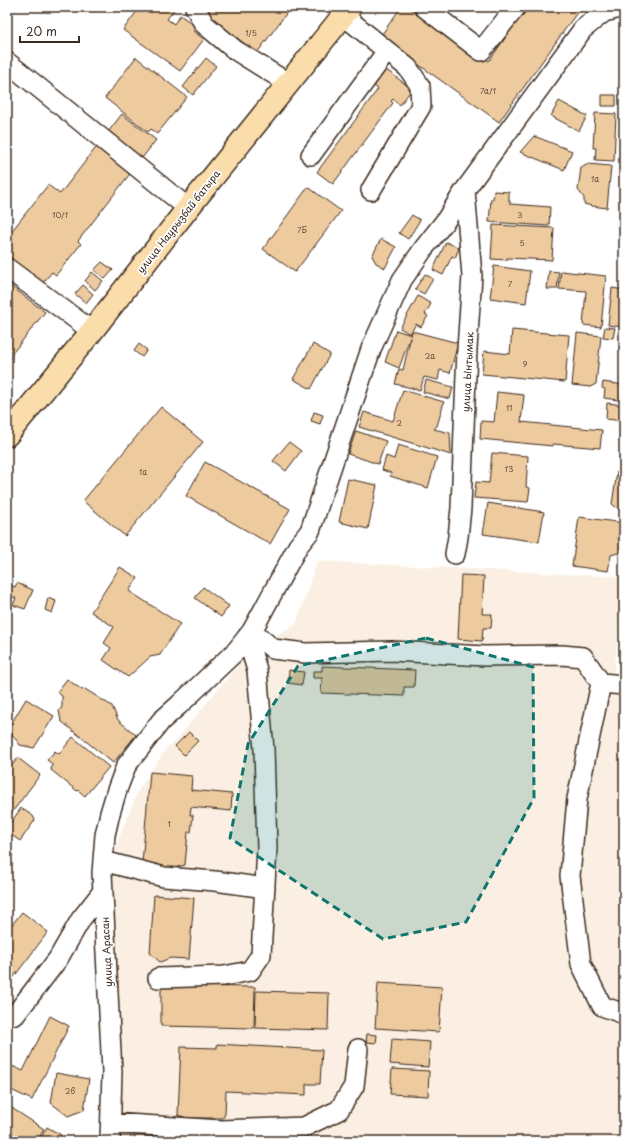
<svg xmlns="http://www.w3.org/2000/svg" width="631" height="1148" font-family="'Playpen Sans',sans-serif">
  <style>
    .built { fill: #faefe2 }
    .building { fill: #eeca9f; stroke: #3b2a1e }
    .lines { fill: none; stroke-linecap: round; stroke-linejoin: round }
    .minor-casing { stroke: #3b2a1e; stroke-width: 22 }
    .major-casing { stroke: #3b2a1e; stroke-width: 25 }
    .minor { stroke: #fff; stroke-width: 19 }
    .major { stroke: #fbddab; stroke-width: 22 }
    .marked { fill: #0f766e; fill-opacity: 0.2; stroke: #0f766e; stroke-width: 3; stroke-dasharray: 8 5; stroke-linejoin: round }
    .labels { text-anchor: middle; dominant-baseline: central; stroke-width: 3.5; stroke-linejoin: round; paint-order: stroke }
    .number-label { font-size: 8px; fill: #68523e }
    .street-label { font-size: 10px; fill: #3b2a1e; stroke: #fff }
  </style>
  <rect width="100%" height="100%" fill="#fff"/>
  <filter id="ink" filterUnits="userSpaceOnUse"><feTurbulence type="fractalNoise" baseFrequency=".025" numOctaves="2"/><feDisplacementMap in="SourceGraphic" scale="8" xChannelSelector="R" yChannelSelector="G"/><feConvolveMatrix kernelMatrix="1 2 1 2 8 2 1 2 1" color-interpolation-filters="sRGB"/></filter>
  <g filter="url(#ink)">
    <!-- built -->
    <path class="built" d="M317,561L623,577L614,674L624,675V1141H119L105,872L138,791L168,746L174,743L251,649L296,624Z"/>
    <!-- building -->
    <path class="building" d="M140,7H176L167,19L174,24L180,15L197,27L193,31L204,39L180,71L123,30Z
      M210,7H291L257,53L205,14Z
      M401,7H408L431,23H435L489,61L527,7H581L499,122L380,37Z
      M136,57L187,97L157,134L151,129L148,132L105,98Z
      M206,58L216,66L193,95L183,87Z
      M381,66L412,89L400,105L393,99L391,101L393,103L333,184L317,172L378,89L369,82Z
      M602,95H616V106H602Z
      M559,101L587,116L579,131L551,116Z
      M595,113L616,114L614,161L595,160L596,148H593Z
      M122,114L156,140L78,241L81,244L56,275L52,272L40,286L7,260V237L48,185L60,194Z
      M534,136L572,151L564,170L520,152Z
      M588,164L611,166L607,208L592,206L584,204V198L578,190L581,168Z
      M308,187L341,211L295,272L263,249Z
      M494,191L509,192V201H510V204L550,207L549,226L489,222L491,199H493Z
      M412,215L420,220L408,239L399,233Z
      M493,225L554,228L552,260L507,258V260L491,259Z
      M381,239L396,247L385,268L376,263L372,256Z
      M446,242L459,248L455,258L452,256L443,275L433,270Z
      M102,262L113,270L105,279L94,270Z
      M494,266L530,271L526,303L490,298Z
      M549,271L559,272L557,289H547Z
      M561,271L606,276L601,327L583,325L586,291L559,289Z
      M92,272L103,281L95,290L85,281Z
      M425,274L433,279L424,294L415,289Z
      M7,283L45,312L11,355L7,352Z
      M83,285L93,294L86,303L75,294Z
      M612,288L624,290V327L608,325Z
      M418,296L431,304L425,314L428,316L421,327L416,324L410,334L400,328Z
      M605,327L615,328L613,338L603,337Z
      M396,330L411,335L399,368L385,362Z
      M512,330L569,335L565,382L482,374L484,351L510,354Z
      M412,331L458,343L450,373L440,370L438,380L424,377L420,390L395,384L399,369L403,370Z
      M577,333L601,336L596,384L590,387L572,385Z
      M139,344L147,350L142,357L134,351Z
      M313,344L330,354L311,389L293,379Z
      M426,380L453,387L450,399L423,392Z
      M603,382L624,385V401L604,398L605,389L602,388Z
      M403,390L444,402L437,426L434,429L450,433L451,455L359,427L364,412L393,421Z
      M497,392L524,395L521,422L602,430L600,448L553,444V446L480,439L481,421L494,422Z
      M607,403L624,405L623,421L606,419Z
      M161,407L203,442L125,536L83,501Z
      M314,412L323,415L320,424L311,421Z
      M356,431L386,441L378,464L348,454Z
      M289,442L301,451L286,471L273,461Z
      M398,445L437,457L428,488L390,476L391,473L382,470L386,456L394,459Z
      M492,453L528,456L526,487L530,488L528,502L474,498L476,482L489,483Z
      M205,462L290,509L270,544L186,496Z
      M617,472L624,473V511H621L612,504Z
      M348,479L377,485L368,529L339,522Z
      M488,503L544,512L539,542L483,534Z
      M579,517L624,523V539L622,551L618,553L611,555L608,571L572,566Z
      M120,567L138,578L129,591L180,624L160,655L150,657L128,677L103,660L111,648L104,643L114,627L91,612Z
      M461,575L484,576L482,614H492L491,628H483L482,641L458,639Z
      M17,583L33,590L25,609L13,605L16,598L7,595V584L15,587Z
      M203,587L229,606L221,617L195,598Z
      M48,598L56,601L52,613L45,610Z
      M322,666L415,670L414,687H404V696L321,693L322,678H313V671H322Z
      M289,670L304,672L302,685L288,683Z
      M67,679L82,690L85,689L112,706L118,720L136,735L113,763L61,721L59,711L62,707V696L57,692Z
      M26,699L54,716L34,748L20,745L8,729Z
      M189,732L198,741L184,755L175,746Z
      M73,737L109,767L85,796L78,790L77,791L51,770L52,764L47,760L55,751L59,754Z
      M18,758L40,775L7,819V771Z
      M150,772L192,776L191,790L232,794L231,811L191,807L190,815H193L191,832H188L185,865L163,871L142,863Z
      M21,808L33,816L35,820L20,841L7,832V828Z
      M154,895L194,898L189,959L170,958L160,962L150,953Z
      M22,912L48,932L7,986V931Z
      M378,983L442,987L439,1032L375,1028Z
      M161,986L255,987L254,1028L161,1026Z
      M256,991L329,993L328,1030L255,1028Z
      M50,1016L69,1026L32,1100L7,1088V1070L10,1065L23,1071Z
      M367,1034L377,1035L376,1043L366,1042Z
      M392,1039L430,1042L428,1067L390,1064Z
      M217,1044L322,1050L320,1084H306V1095L226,1091L225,1114L223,1118H187L178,1115L181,1047L217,1048Z
      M392,1069L429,1071L428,1096L390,1094Z
      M56,1073L89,1079L84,1110L68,1116L51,1103Z
      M7,1105L44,1129L37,1141H9L7,1140Z
      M47,1127L61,1135L57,1141H39Z"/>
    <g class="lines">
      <defs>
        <path id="minor" d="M195,7L204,24L235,50L288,83
          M424,7L481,51L516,7
          M343,15L408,68L420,86L421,106L371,190
          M7,62L188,208
          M311,155L387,51
          M7,268L92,331
          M455,554L458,537L461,508L467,349L472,276L465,190
          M252,631L273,649L305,653L392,651L485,656L562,655L583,657L601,683L624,685
          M601,683L577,799L570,876L581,964L602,1006L624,1014
          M103,861L164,877L215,881L265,888
          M158,978L224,976L250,971L261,955L267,848L264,750L257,670L247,637
          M15,1015L58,959L81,919L103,891
          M111,1123L221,1130L304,1127L339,1110L354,1086L358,1049
          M110,1141L112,1072L102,873L105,835L110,813L117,790L126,766L161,721L179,705L237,650L252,631L298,546L310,531L371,349L402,280L424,248L446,220L465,190L583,29L604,12L624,7"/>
        <path id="major" d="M7,435L92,331L188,208L350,7"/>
      </defs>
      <!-- minor casing -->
      <use href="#minor" class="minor-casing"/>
      <!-- major casing -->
      <use href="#major" class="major-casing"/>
      <!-- minor -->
      <use href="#minor" class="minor"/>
      <!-- major -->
      <use href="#major" class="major"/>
    </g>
  </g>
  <!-- marked area -->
  <path class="marked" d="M426,638L533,667L534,798L466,922L383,939L230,838L248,744L298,666Z"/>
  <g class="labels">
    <!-- number labels -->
    <g class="number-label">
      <text x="251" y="33">1/5</text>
      <text x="488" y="91">7а/1</text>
      <text x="595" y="179">1а</text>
      <text x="60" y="215">10/1</text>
      <text x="520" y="215">3</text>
      <text x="302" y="230">7Б</text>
      <text x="522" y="243">5</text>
      <text x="510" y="284">7</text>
      <text x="430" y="356">2а</text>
      <text x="525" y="364">9</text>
      <text x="509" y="408">11</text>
      <text x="399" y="423">2</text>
      <text x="509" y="469">13</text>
      <text x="143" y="472">1а</text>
      <text x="169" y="824">1</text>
      <text x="70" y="1091">2в</text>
    </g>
    <!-- street labels -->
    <g class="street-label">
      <text transform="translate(178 221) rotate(-52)">улица Наурызбай батыра</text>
      <text transform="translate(467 372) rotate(-87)">улица Ынтымак</text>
      <text transform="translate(106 952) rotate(-93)">улица Арасан</text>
    </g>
  </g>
  <!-- margin -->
  <rect width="631" height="1148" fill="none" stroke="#fff" stroke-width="24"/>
  <rect x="12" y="12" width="607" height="1124" fill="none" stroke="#3b2a1e" stroke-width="1.5" filter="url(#ink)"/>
  <!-- scale -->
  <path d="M20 36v6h59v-6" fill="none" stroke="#3b2a1e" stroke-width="2"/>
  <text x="26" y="36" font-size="12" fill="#3b2a1e" stroke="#ffffff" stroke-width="3" paint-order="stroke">20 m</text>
</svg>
